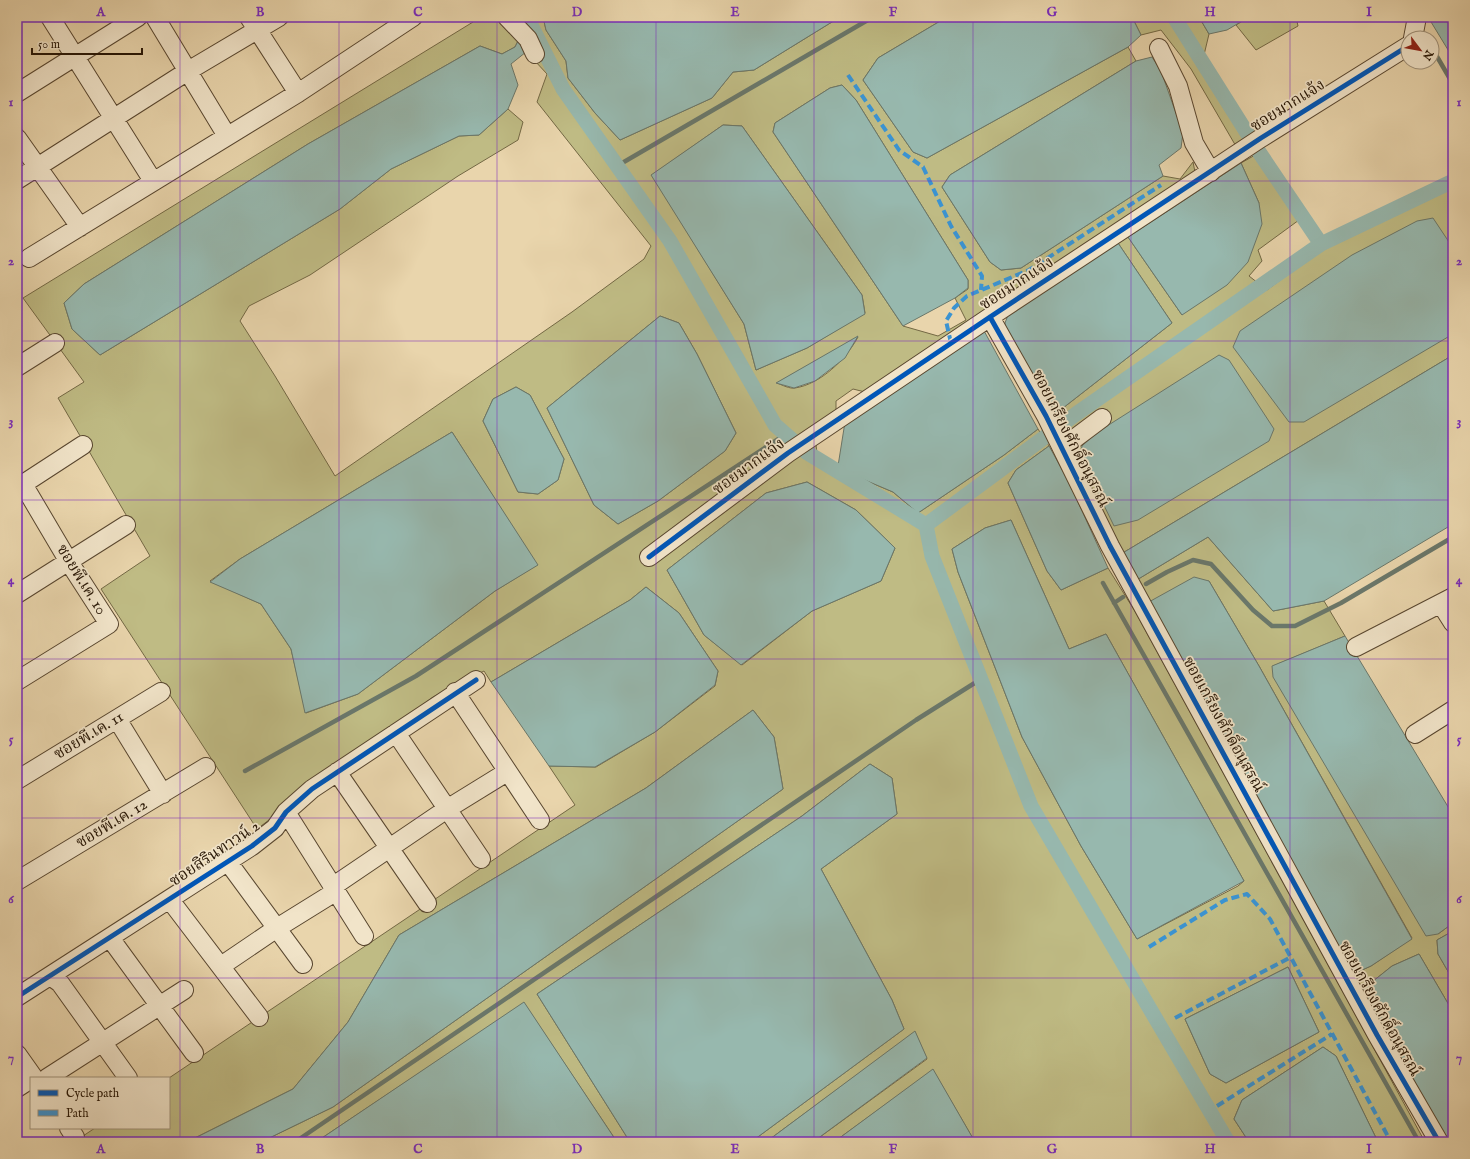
<svg xmlns="http://www.w3.org/2000/svg" width="1470" height="1159" font-family="'IM FELL English','Noto Serif Thai',serif">
  <style>
    .green { fill: #bfbb84; stroke: #736844; fill-rule: evenodd }
    .water { fill: #97b8ae; stroke: #6a776a }
    .lines { fill: none; stroke-linecap: round; stroke-linejoin: round }
    .stream { stroke: #6a776a; stroke-width: 4.5 }
    .canal { stroke: #97b8ae; stroke-width: 15 }
    .minor-casing { stroke: #58462f; stroke-width: 20 }
    .minor { stroke: #f1e4c9; stroke-width: 18 }
    .quiet { stroke: #3b93d1; stroke-width: 4; stroke-dasharray: 8 4; stroke-linecap: butt }
    .cycleway-casing { stroke: #f1e4c9; stroke-width: 8 }
    .cycleway { stroke: #0057b8; stroke-width: 5 }
    .grid { fill: none; stroke: #7b2cbf; stroke-width: 1; stroke-opacity: 0.55 }
    .labels { text-anchor: middle; dominant-baseline: central; stroke-width: 3.5; stroke-linejoin: round; paint-order: stroke }
    .street-label { font-size: 16px; fill: #271605; stroke: #f1e4c9 }
    .neatline { fill: none; stroke: #7b2cbf; stroke-width: 1.5 }
    .grid-label { font-size: 13px; text-anchor: middle; font-weight: bold; fill: #7b2cbf }
  </style>
  <rect width="100%" height="100%" fill="#e9d5ac"/>
  <filter id="stains"><feTurbulence type="fractalNoise" baseFrequency=".005" numOctaves="4"/><feColorMatrix values="0 0 0 0 .2 0 0 0 0 .09 0 0 0 0 .02 0 0 0 .5 -.17"/></filter>
  <radialGradient id="worn" r=".72"><stop offset=".6" stop-color="#630" stop-opacity="0"/><stop offset="1" stop-color="#630" stop-opacity=".3"/></radialGradient>
  <!-- green -->
  <path class="green" d="M470,17H499L520,37L515,47L502,54L480,46L308,144L84,284L64,303L72,329L100,355L340,209L391,169L459,136L479,135L508,109L523,122L518,140L458,176L310,275L249,306L240,321L275,376L335,476L572,312L644,259L651,246L537,102L547,74L522,47L520,27L511,17H543L546,30L566,61L568,78L595,113L620,140L712,98L733,72L754,70L840,17H947L878,58L863,80L913,152L927,158L1128,47L1136,61L950,175L942,187L990,262L1001,270L1021,268L1163,176L1180,179L1193,162L1196,177L981,317L869,393L853,389L836,401V412L816,445L817,453L853,475L893,492L918,513L1004,455L1038,429L1049,446L1016,470L1008,483L1047,571L1061,590L1108,568L1136,613L1425,1142H1378L1336,1056L1323,1047L1242,1100L1234,1119L1249,1142H975L933,1070L834,1142H813L927,1059L915,1032L766,1142H751L904,1029L892,1000L821,869L897,814L892,778L870,764L802,816L537,994L630,1142H617L524,1003L316,1142H261L333,1107L783,789L774,737L753,710L646,788L399,935L348,1022L293,1089L187,1142H74L95,1128H169V1078L575,805L549,766L596,767L655,732L715,686L718,671L679,613L646,587L630,600L491,682L484,671L433,697L257,829L101,589L150,556L58,398L84,382L23,298L473,22ZM842,85L856,100L968,280V289L955,298L966,320L938,336L903,326L773,132L775,123L830,88ZM723,125L742,126L862,295L865,313L807,348L756,370L744,324L652,175ZM660,316L679,323L697,354L736,433L725,451L658,501L618,524L594,505L547,408ZM858,337C846,359 821,384 795,388C790,389 782,385 777,383ZM516,387L530,395L564,459L558,480L538,494L518,492L483,421L493,399ZM452,432L537,565L495,591L358,694L306,713L291,649L261,604L210,581L240,559ZM807,482L856,510L895,548L881,581L812,611L742,665L704,635L667,570L766,493ZM1011,520L1069,649L1106,634L1244,881L1238,886L1137,939L1081,846L1022,737L958,572L952,549L985,528ZM1288,967L1319,1032L1226,1083L1210,1074L1185,1019Z
    M1132,17H1199L1209,34L1204,55L1252,134L1237,148L1191,69L1161,30L1141,35Z
    M1249,17H1296L1298,26L1256,50L1236,25Z
    M1264,150L1299,220L1258,250L1262,261L1249,276L1267,290L1334,240L1410,203L1453,185V355L1121,554L1066,435L1054,415L1172,323L1118,243L1128,237L1182,315L1259,203L1241,163Z
    M1208,537L1273,611L1324,601L1345,636L1273,666L1438,934L1453,923V931L1437,940L1438,954L1453,980V1012L1419,954L1392,966L1362,990L1353,974L1371,966L1412,938L1259,666L1209,581L1147,603L1135,581Z"/>
  <!-- water -->
  <path class="water" d="M543,17H840L754,70L733,72L712,98L620,140L595,113L568,78L566,61L546,30Z
    M947,17H1132L1141,35L1128,47L927,158L913,152L863,80L878,58Z
    M1199,17H1249L1227,30L1209,34Z
    M1428,17H1453V58Z
    M520,37L526,52L511,64L518,85L508,109L479,135L459,136L391,169L340,209L100,355L72,329L64,303L84,284L308,144L480,46L502,54L515,47Z
    M1152,57L1161,71L1183,133L1181,148L1159,165L1163,176L1021,268L1001,270L990,262L942,187L950,175L1136,61Z
    M842,85L856,100L968,280V288L955,298L903,326L773,132L775,123L830,88Z
    M723,125L742,126L862,295L865,314L807,348L756,370L744,324L651,175Z
    M1241,163L1259,203L1262,224L1248,262L1227,285L1182,315L1128,237Z
    M1433,218L1453,248V334L1304,422H1289L1233,347L1240,331L1352,255L1417,221Z
    M1118,243L1172,323L1054,415L1005,332V323L1008,315Z
    M660,316L679,323L697,354L736,433L725,451L658,501L618,524L594,505L547,408Z
    M983,329L1038,429L1004,455L918,513L893,492L853,475L838,466L845,422Z
    M858,336L845,358L815,381L794,388L776,383Z
    M1219,355L1229,360L1274,429L1269,441L1138,520L1114,526L1080,456L1082,446L1096,433Z
    M1453,355V524L1324,601L1273,611L1208,537L1135,581L1121,554Z
    M516,387L530,395L564,459L558,480L538,494L518,492L483,421L493,399Z
    M452,432L538,565L495,591L358,694L305,713L291,649L261,604L210,582L240,559Z
    M1049,446L1068,480L1108,568L1061,590L1047,571L1008,483L1016,470Z
    M807,482L856,510L895,548L881,581L812,611L741,665L704,635L667,570L766,493Z
    M1011,520L1069,649L1106,634L1244,881L1137,939L1081,846L1022,737L958,572L952,549L985,528Z
    M1194,577L1209,581L1259,666L1412,939L1371,966L1353,974L1147,603Z
    M646,587L679,613L718,671L715,685L655,732L595,767L549,766L491,682L630,600Z
    M1345,636L1453,815V923L1438,934L1426,936L1273,677L1272,666Z
    M753,710L774,737L783,789L333,1107L261,1142H187L293,1089L348,1022L399,935L646,788Z
    M870,764L892,778L897,814L821,869L892,1000L904,1029L751,1142H630L537,994L802,816Z
    M1453,931V980L1438,954L1437,940Z
    M1419,954L1453,1012V1142H1447L1362,990L1392,966Z
    M1288,967L1319,1032L1226,1083L1210,1074L1185,1019Z
    M524,1002L617,1142H316Z
    M915,1031L927,1058L813,1142H766Z
    M1323,1047L1336,1056L1378,1142H1249L1234,1119L1242,1100Z
    M933,1069L975,1142H834Z"/>
  <g class="lines">
    <!-- stream -->
    <path class="stream" d="M1432,48L1453,84
      M617,166L873,17
      M1103,583L1419,1142
      M1146,584L1167,572L1193,560L1211,564L1253,610L1272,626H1295L1341,603L1453,537
      M1114,603L1123,597
      M245,771L416,676L786,434
      M295,1142L916,720L981,679"/>
    <!-- canal -->
    <path class="canal" d="M527,17L563,89L670,241L775,425L806,452L926,525
      M1174,17L1259,152L1321,244
      M1228,1142L1031,806L932,556L926,525L1076,414L1321,244L1453,181"/>
    <defs>
      <path id="minor" d="M50,17L153,181
        M155,17L227,136
        M249,17L298,93
        M507,17L528,39L535,54
        M1413,38L1417,17
        M1159,48L1178,86L1194,143L1211,172
        M17,93L138,17
        M17,138L80,227
        M17,180L188,71L279,17
        M29,258L298,93L413,17
        M990,317L1046,416L1110,546L1377,1035L1439,1142
        M17,367L55,343
        M1062,448L1102,418
        M17,488L83,445
        M649,557L788,453L990,317L1261,138L1408,46
        M17,594L126,525
        M1441,604L1453,623
        M1356,647L1453,597
        M17,681L109,624L69,562L23,484
        M455,692L540,820
        M117,719L163,794
        M396,733L481,859
        M1415,734L1453,710
        M337,772L427,903
        M17,780L161,692
        M286,812L364,936
        M228,862L303,964
        M17,881L206,767
        M332,887L447,809L507,772
        M170,900L259,1017
        M110,938L194,1053
        M221,966L277,928L335,892
        M50,976L60,983L128,1078
        M17,997L252,846L275,828L286,812L312,789L476,680
        M17,1054L34,1078
        M47,1078L184,990
        M17,1088L31,1079
        M69,1128L75,1137"/>
    </defs>
    <!-- minor casing -->
    <use href="#minor" class="minor-casing"/>
    <!-- minor -->
    <use href="#minor" class="minor"/>
    <!-- quiet -->
    <path class="quiet" d="M848,75L899,150L923,167L951,226L982,276L981,290
      M951,343L946,321L954,308L967,296L1029,270L1161,185
      M1149,947L1225,900L1247,894L1270,919L1391,1142
      M1175,1018L1291,957
      M1217,1106L1332,1034"/>
    <defs>
      <path id="cycleway" d="M990,317L1046,416L1110,546L1377,1035L1439,1142
        M649,557L788,453L990,317L1261,138L1408,46
        M17,997L252,846L275,828L286,812L312,789L476,680"/>
    </defs>
    <!-- cycleway casing -->
    <use href="#cycleway" class="cycleway-casing"/>
    <!-- cycleway -->
    <use href="#cycleway" class="cycleway"/>
  </g>
  <!-- grid -->
  <path class="grid" d="M180,17V1142M339,17V1142M497,17V1142M656,17V1142M814,17V1142M973,17V1142M1131,17V1142M1290,17V1142M17,181H1453M17,341H1453M17,500H1453M17,659H1453M17,818H1453M17,978H1453"/>
  <g class="labels">
    <!-- street labels -->
    <g class="street-label">
      <text transform="translate(1288 106) rotate(-32)">ซอยมากแจ้ง</text>
      <text transform="translate(1017 284) rotate(-33)">ซอยมากแจ้ง</text>
      <text transform="translate(1070 439) rotate(63)">ซอยเกรียงศักดิ์อนุสรณ์</text>
      <text transform="translate(749 467) rotate(-36)">ซอยมากแจ้ง</text>
      <text transform="translate(81 580) rotate(58)">ซอยพี.เค. 10</text>
      <text transform="translate(1223 725) rotate(61)">ซอยเกรียงศักดิ์อนุสรณ์</text>
      <text transform="translate(89 736) rotate(-31)">ซอยพี.เค. 11</text>
      <text transform="translate(112 824) rotate(-31)">ซอยพี.เค. 12</text>
      <text transform="translate(215 854) rotate(-34)">ซอยสิรินทาวน์ 2</text>
      <text transform="translate(1379 1009) rotate(61)">ซอยเกรียงศักดิ์อนุสรณ์</text>
    </g>
  </g>
  <!-- margin -->
  <rect width="1470" height="1159" fill="none" stroke="#e9d5ac" stroke-width="44"/>
  <!-- legend -->
  <rect x="30" y="1077" width="140" height="52" fill="#f1e4c9" stroke="#a0927b"/>
  <rect x="38" y="1090" width="20" height="6" fill="#0057b8" stroke="#a0927b"/>
  <text x="66" y="1097" font-size="12" fill="#271605">Cycle path</text>
  <rect x="38" y="1110" width="20" height="6" fill="#3b93d1" stroke="#a0927b"/>
  <text x="66" y="1117" font-size="12" fill="#271605">Path</text>
  <!-- north arrow -->
  <g transform="translate(1420 50) rotate(122)"><circle r="19" fill="#f1e4c9" stroke="#a0927b"/>
  <path d="M0-3L7 15L0 10L-7 15Z" fill="#8f2418"/>
  <text y="-6" font-size="11" font-weight="bold" text-anchor="middle" fill="#271605">N</text>
  </g>
  <!-- scale -->
  <path d="M32 48v6h110v-6" fill="none" stroke="#271605" stroke-width="2"/>
  <text x="38" y="48" font-size="12" fill="#271605" stroke="#f1e4c9" stroke-width="3" paint-order="stroke">50 m</text>
  <rect x="22" y="22" width="1426" height="1115" class="neatline"/>
  <g class="grid-label">
    <text x="101" y="16">A</text>
    <text x="260" y="16">B</text>
    <text x="418" y="16">C</text>
    <text x="577" y="16">D</text>
    <text x="735" y="16">E</text>
    <text x="893" y="16">F</text>
    <text x="1052" y="16">G</text>
    <text x="1210" y="16">H</text>
    <text x="1369" y="16">I</text>
    <text x="11" y="106">1</text>
    <text x="1459" y="106">1</text>
    <text x="11" y="265">2</text>
    <text x="1459" y="265">2</text>
    <text x="11" y="425">3</text>
    <text x="1459" y="425">3</text>
    <text x="11" y="584">4</text>
    <text x="1459" y="584">4</text>
    <text x="11" y="743">5</text>
    <text x="1459" y="743">5</text>
    <text x="11" y="903">6</text>
    <text x="1459" y="903">6</text>
    <text x="11" y="1062">7</text>
    <text x="1459" y="1062">7</text>
    <text x="101" y="1153">A</text>
    <text x="260" y="1153">B</text>
    <text x="418" y="1153">C</text>
    <text x="577" y="1153">D</text>
    <text x="735" y="1153">E</text>
    <text x="893" y="1153">F</text>
    <text x="1052" y="1153">G</text>
    <text x="1210" y="1153">H</text>
    <text x="1369" y="1153">I</text>
  </g>
  <rect width="100%" height="100%" filter="url(#stains)"/>
  <rect width="100%" height="100%" fill="url(#worn)"/>
</svg>
